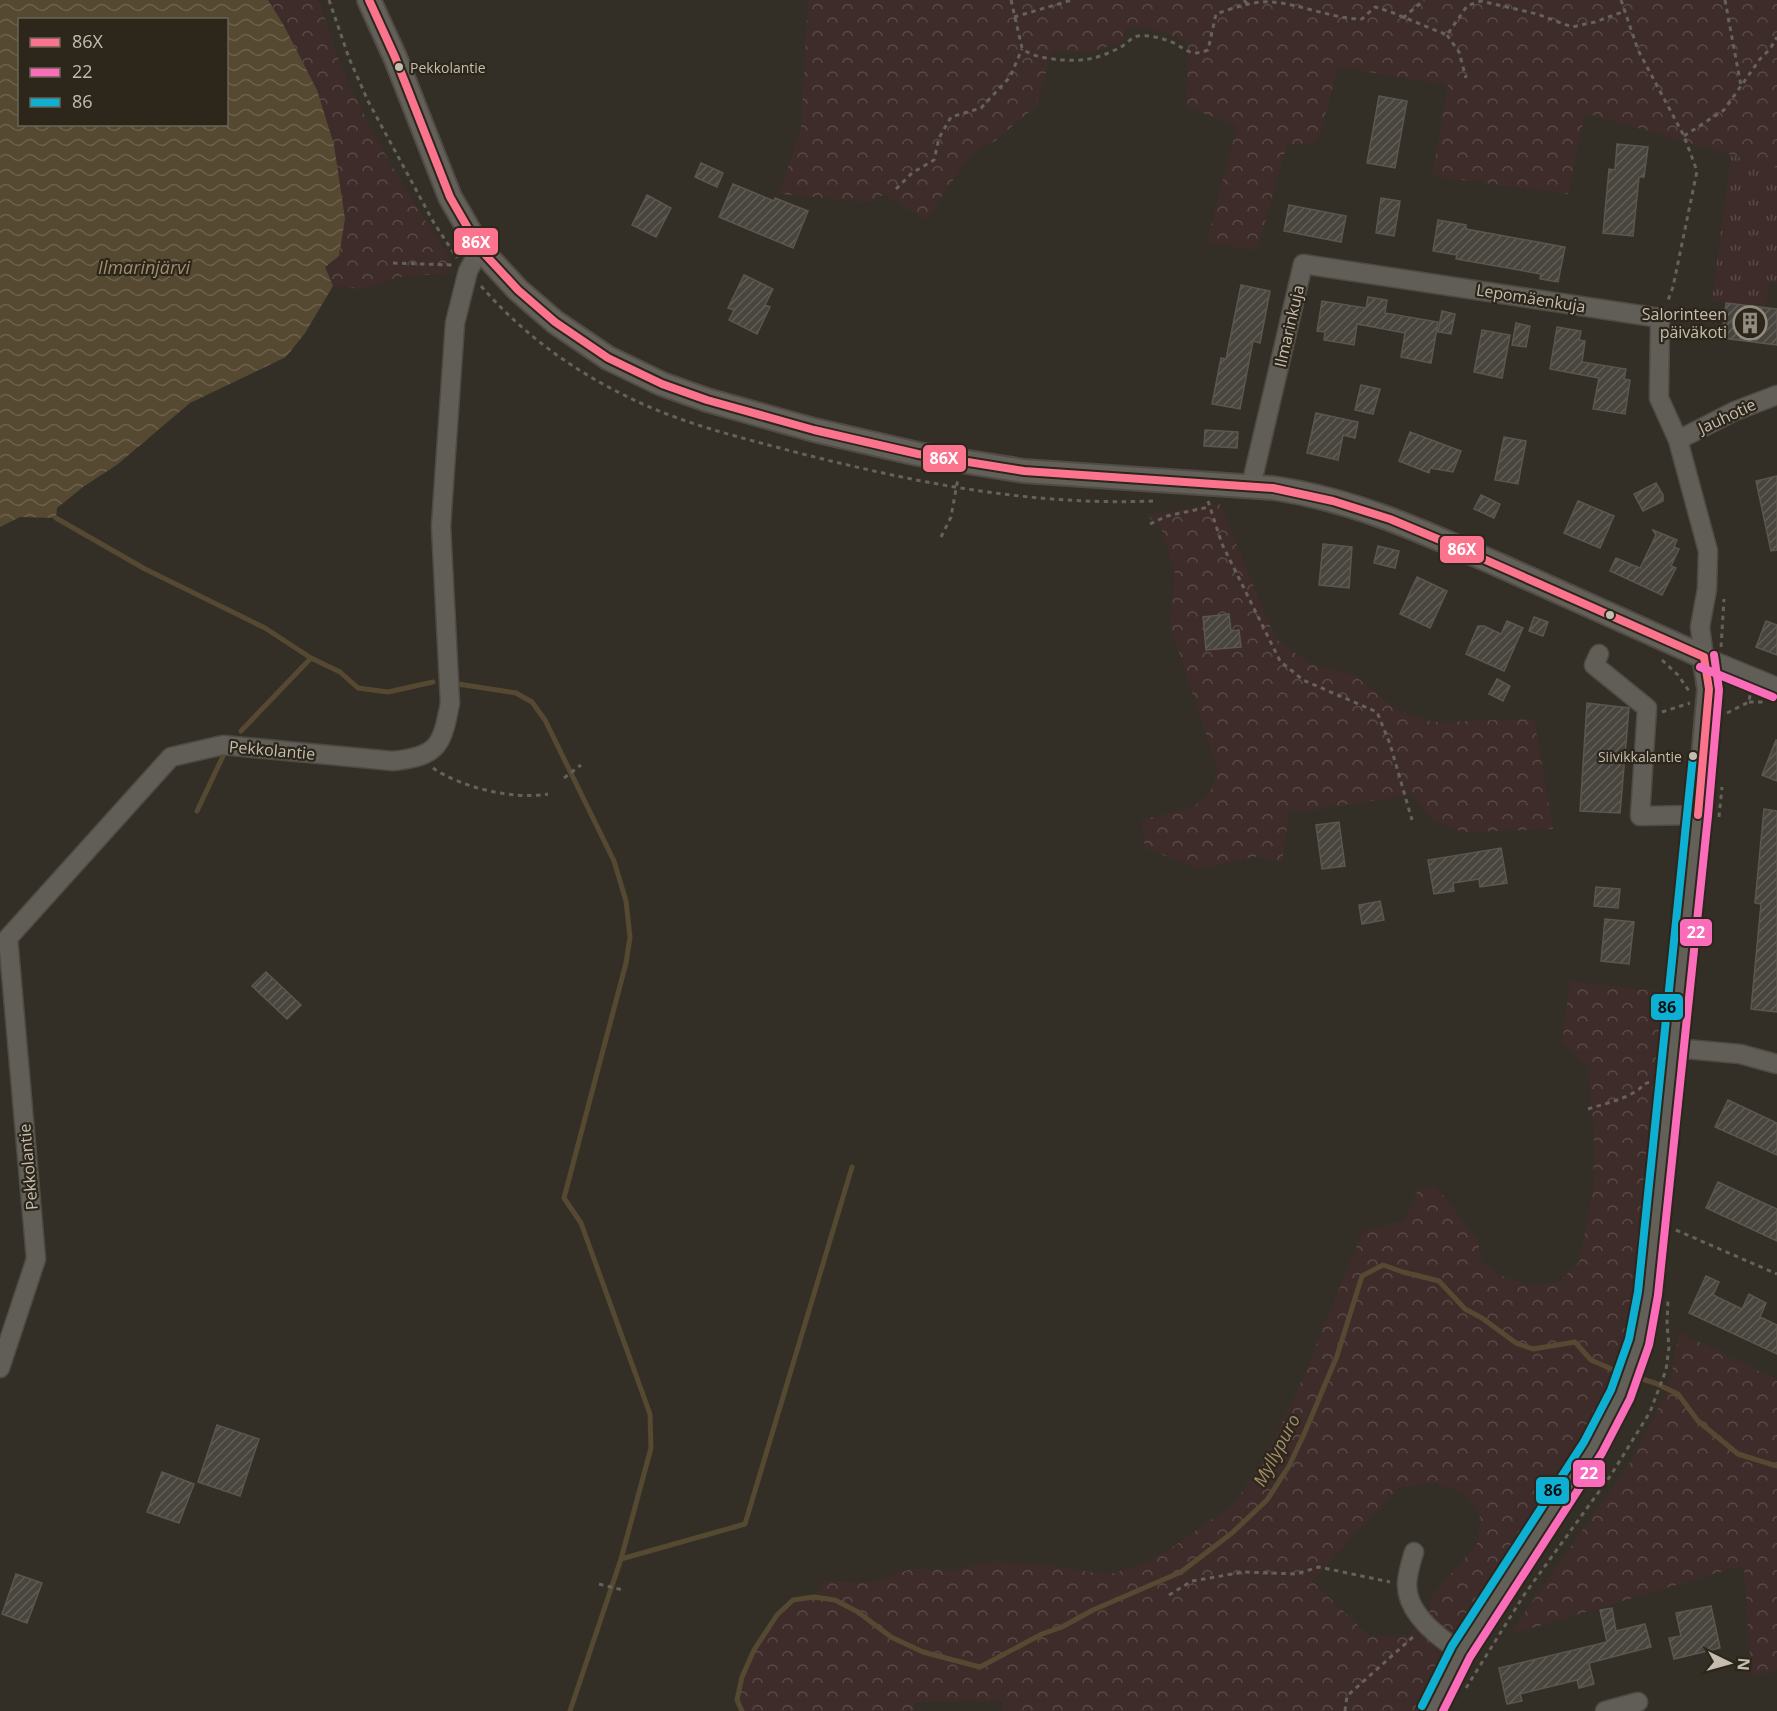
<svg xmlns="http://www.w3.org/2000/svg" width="1777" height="1711" font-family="'Open Sans',sans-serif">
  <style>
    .grass { fill: url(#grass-tufts) }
    .forest { fill: url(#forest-crowns); fill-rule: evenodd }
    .water { fill: url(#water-waves); fill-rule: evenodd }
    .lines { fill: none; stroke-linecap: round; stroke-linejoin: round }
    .stream { stroke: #564932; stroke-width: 5 }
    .building { fill: url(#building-hatch); stroke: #5b574f; stroke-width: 1.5 }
    .minor-casing { stroke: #4e4a44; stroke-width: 21 }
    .major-casing { stroke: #504c44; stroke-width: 26 }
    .path { stroke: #66615a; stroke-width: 3; stroke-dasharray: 4.5 4.5; stroke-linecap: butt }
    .minor { stroke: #615d57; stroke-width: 18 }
    .major { stroke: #636059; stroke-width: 22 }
    .bus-1-casing { stroke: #2d261b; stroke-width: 12 }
    .bus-2-casing { stroke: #2d261b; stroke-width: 12 }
    .bus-3-casing { stroke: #2d261b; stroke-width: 12 }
    .bus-1 { stroke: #fc738d; stroke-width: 8 }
    .bus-2 { stroke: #fb6dba; stroke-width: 8 }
    .bus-3 { stroke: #0dafd3; stroke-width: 8 }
    .bus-dot { fill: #c5beb0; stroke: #2d261b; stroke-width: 2 }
    .labels { text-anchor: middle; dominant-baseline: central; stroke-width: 4.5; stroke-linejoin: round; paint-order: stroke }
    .bus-label { font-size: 14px; fill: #c5beb0; stroke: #2d261b; text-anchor: start }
    .street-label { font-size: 16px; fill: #c5beb0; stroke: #2d261b }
    .poi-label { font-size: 16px; fill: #c5beb0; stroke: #2d261b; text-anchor: end }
    .water-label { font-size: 18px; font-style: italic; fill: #a28d6b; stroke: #2d261b }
    .line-badge { stroke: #2d261b; stroke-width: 2 }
    .badge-label { font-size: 16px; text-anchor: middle; font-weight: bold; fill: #fff }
    .pale-badge-label { font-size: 16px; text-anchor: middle; font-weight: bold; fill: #111 }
  </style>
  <defs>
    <pattern id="grass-tufts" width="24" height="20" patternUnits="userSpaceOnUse" patternTransform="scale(1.5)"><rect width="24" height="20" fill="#3e2c2b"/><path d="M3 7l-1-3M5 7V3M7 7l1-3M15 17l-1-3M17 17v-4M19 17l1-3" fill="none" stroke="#584947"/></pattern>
    <pattern id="forest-crowns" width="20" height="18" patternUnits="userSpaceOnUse" patternTransform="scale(1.5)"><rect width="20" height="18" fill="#3e2c2b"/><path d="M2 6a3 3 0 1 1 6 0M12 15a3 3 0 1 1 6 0" fill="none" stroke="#584947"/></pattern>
    <pattern id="water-waves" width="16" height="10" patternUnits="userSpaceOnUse" patternTransform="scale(1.5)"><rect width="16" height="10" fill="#564932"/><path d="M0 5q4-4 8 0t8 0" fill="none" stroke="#6d614d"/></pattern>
    <pattern id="building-hatch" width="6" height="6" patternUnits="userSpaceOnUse" patternTransform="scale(1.5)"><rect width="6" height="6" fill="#48443e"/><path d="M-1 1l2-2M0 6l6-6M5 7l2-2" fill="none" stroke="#615d57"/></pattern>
  </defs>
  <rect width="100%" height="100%" fill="#332f27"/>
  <!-- grass -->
  <path class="grass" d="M1731,155L1777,168V283H1769L1766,307L1712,301Z"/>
  <!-- forest -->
  <path class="forest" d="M268,0H318C327,21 332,44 341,65C369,130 410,200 450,257L448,273L398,277L363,289L333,286L325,267L317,90L283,24Z
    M808,0H1777V168L1585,113L1568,194L1432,176L1448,85L1338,67L1318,142L1287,145L1257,250L1207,242L1237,126L1187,107L1188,43L1162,31L1127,26L1122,42L1091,52L1052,51L1037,105L995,141L971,154L926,219L883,195L871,202L779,194L801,129Z
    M1220,504L1275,638L1310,664L1354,675L1396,709L1433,722L1534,719L1553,829L1463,832L1433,821L1412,795L1289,813L1282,862L1259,856L1199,869L1145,848L1141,820L1192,807L1209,795L1218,770L1170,626L1175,574L1161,527L1146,515Z
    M1570,981L1662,992L1647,1186L1630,1320L1615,1378L1584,1444L1422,1711H1004L1001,1701L915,1702L914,1711H742L737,1700L742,1677L754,1650L777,1615L793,1600L814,1597L823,1581L868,1583L911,1569L953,1570L994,1561L1053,1566L1107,1575L1144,1564L1170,1549L1235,1503L1268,1452L1301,1382L1363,1231L1403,1221L1419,1188L1436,1187L1478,1240L1481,1261L1502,1276L1530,1286L1559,1282L1579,1262L1593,1193L1594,1134L1588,1068L1562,1043ZM1435,1483L1466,1494L1481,1519L1477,1544L1431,1597L1429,1616L1406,1637L1368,1635L1312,1581L1398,1488Z
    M1679,1332L1777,1380V1670L1751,1677L1744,1565L1509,1635L1631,1461L1664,1397L1672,1373Z"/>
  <!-- water -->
  <path class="water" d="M0,0H268L283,24L317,90L334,145L345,219L339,256L325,267L333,286L305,333L286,357L190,403L118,464L83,487L57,508L56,518L20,517L0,527ZM20,20H226V124H20Z"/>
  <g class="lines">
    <!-- stream -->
    <path class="stream" d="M56,518L145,569L265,628L311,658L340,672L358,688L388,692L433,682
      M458,684L516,693L532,702L545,720L614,861L626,901L630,937L626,963L564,1198L581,1223L650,1414L651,1448L621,1559L570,1711
      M241,731L311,658
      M197,811L224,754
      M1632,1376L1655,1383L1678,1394L1698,1421L1738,1454L1777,1466
      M621,1559L745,1524L852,1167
      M742,1711L737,1700L742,1677L754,1650L777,1615L793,1600L814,1597L835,1600L858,1612L891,1637L923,1652L980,1667L1042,1634L1062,1627L1093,1610L1181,1572L1232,1533L1267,1500L1289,1466L1305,1432L1337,1356L1362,1276L1383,1265L1403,1272L1439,1281L1465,1309L1482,1318L1516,1343L1533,1349L1575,1342L1591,1360L1623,1374"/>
  </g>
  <!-- building -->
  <path class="building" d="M1379,96L1407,101L1395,168L1367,163Z
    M1617,144L1648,147L1644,177H1639L1633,236L1603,233L1609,169L1615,170Z
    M701,163L723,173L717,187L695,177Z
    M733,184L774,201L775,198L808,211L793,248L719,217Z
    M647,195L671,208L656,237L632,225Z
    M1381,198L1400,201L1394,236L1376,233Z
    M1289,205L1346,216L1341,242L1284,231Z
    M1438,220L1466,225V229L1565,247L1558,282L1540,279L1541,274L1456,259L1457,255L1433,251Z
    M744,275L773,289L765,305L770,307L757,334L729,320L734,310L728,308Z
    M1241,285L1270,291L1260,343L1253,341L1240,409L1212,404L1221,358L1226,359Z
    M1368,297L1387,300L1385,313L1438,322L1431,363L1401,357L1405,333L1357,324L1354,345L1324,340L1325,332L1317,331L1322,301L1366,308Z
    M1726,303L1777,309V345L1722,338Z
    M1442,311L1455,314L1451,334L1438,332Z
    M1516,323L1530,326L1526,347L1512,345Z
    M1557,327L1581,331L1579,340L1585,341L1582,362L1626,369L1624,379L1630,380L1625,414L1593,409L1599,378L1550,369Z
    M1482,330L1510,335L1502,378L1474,372Z
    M1361,385L1380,389L1373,414L1355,410Z
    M1316,413L1358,422L1355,438L1343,435L1338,460L1307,453Z
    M1205,430L1238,432L1237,448L1204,446Z
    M1410,432L1461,451L1453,472L1430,468L1429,473L1399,461Z
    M1504,437L1526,441L1518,484L1495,480Z
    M1777,476V550L1771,551L1756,481Z
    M1656,483L1663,495V501L1643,511L1634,494Z
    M1481,495L1500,504L1494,518L1474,509Z
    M1578,501L1614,516L1600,548L1564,533Z
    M1653,530L1677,540L1674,547L1679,549L1671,566L1676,568L1662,595L1610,571L1616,558L1640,568L1656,535Z
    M1323,544L1352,547L1349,588L1319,585Z
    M1378,546L1399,551L1395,568L1374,563Z
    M1417,577L1447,591L1430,628L1400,614Z
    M1229,614L1231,631L1239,630L1241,647L1206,650L1203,617Z
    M1534,617L1548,622L1543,636L1529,631Z
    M1507,621L1523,628L1504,671L1466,654L1478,626H1484L1501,634Z
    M1766,621L1777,625V655L1756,647Z
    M1497,679L1510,686L1503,701L1489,694Z
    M1587,703L1629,708L1620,813L1580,811Z
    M1776,740H1777V781L1762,775Z
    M1764,809L1777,811V1012L1751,1009L1761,904L1755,903Z
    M1339,822L1345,866L1322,869L1316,825Z
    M1501,848L1507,883L1480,887L1479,879L1453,883L1454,891L1434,894L1428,860Z
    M1596,887L1620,889L1618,908L1594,906Z
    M1380,901L1384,920L1362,924L1359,905Z
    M1605,919L1634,922L1629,964L1601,961Z
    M266,972L301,1005L287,1019L252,986Z
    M1728,1100L1777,1123V1155L1715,1127Z
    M1718,1182L1777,1209V1241L1706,1208Z
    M1706,1276L1719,1282L1713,1295L1742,1309L1749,1294L1766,1303L1760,1317L1777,1325V1354L1689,1313Z
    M217,1425L259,1439L240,1496L198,1482Z
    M162,1472L194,1484L179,1523L147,1512Z
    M16,1574L42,1583L27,1623L2,1614Z
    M1711,1606L1720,1648L1674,1659L1669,1638L1681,1636L1676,1613Z
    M1612,1608L1616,1631L1645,1624L1651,1647L1589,1663L1594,1684L1579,1688L1577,1680L1520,1694L1522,1701L1507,1704L1499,1668L1607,1642L1600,1610Z"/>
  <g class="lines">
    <defs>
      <path id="minor" d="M1678,440L1735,411L1777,395
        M1251,486L1303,264L1660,318L1659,398L1678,440L1708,551L1707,589L1700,627L1704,657L1777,687
        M1599,654L1594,665L1647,708L1640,816L1698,815
        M1675,1048L1740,1054L1777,1064
        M0,1368L36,1259L8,938L171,757L223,745L393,761C439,756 442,745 450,703L441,526L455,323L468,271L480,249
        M1414,1552C1411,1562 1407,1574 1407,1585C1407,1614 1439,1638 1461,1652
        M1605,1711L1638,1702"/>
      <path id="major" d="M369,0L395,57L450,197L480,249L518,290L555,322L608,358L662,384L707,400L814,430L918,454L1024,471L1273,488C1355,500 1426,533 1501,566C1568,596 1636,626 1704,657L1709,689L1698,815L1675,1048L1648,1294L1639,1342L1621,1394L1593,1447L1461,1652L1431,1711"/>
    </defs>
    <!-- minor casing -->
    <use href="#minor" class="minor-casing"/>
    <!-- major casing -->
    <use href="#major" class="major-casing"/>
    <!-- path -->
    <path class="path" d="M329,0L349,58L368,101L434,223L457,258
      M1011,0L1022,48C1032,60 1078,63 1093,58C1102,56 1111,52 1119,48C1126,45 1131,37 1138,36C1151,35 1162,38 1174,43C1187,50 1191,57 1208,50L1216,14C1230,9 1245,4 1261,2C1293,0 1329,19 1362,19L1375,7L1391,12L1447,35L1467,6L1481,1L1537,14L1572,27L1595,22L1625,11
      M1244,0L1248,5
      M1621,0L1638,50L1684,136L1697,171L1673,287L1667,303
      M1725,0L1741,86
      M1014,17L1072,0
      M1403,18L1424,0
      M1447,35L1459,52L1466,78
      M1684,136L1724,110L1760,59L1770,49L1777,37
      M896,189L912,173L934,160L939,138L951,117L981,108L1010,77L1022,49
      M393,263L452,265
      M481,286C521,332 569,368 624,395C676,422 735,436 791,451C912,482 1028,506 1153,501
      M1208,501L1222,544L1280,661L1303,680L1377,712L1390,744L1412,820
      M1150,524L1167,516L1209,507
      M941,537L951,517L958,478
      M1721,647L1724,599
      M1662,660L1678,675L1689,691
      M1749,702H1766
      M1662,712L1690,703
      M1727,713L1749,702L1750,695
      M433,768C462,788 514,800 548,794
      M564,778L581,765
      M1719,817L1722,787
      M1588,1109C1604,1104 1621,1100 1635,1092C1642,1088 1643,1083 1651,1082
      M1676,1230L1777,1274
      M599,1584L623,1590
      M1169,1595L1192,1581L1244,1572L1296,1574L1319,1567L1390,1582
      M1466,1688L1524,1595L1611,1475L1650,1412L1666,1370L1669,1347L1667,1324L1668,1301
      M1345,1711L1347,1696L1414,1636"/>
    <!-- minor -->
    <use href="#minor" class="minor"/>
    <!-- major -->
    <use href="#major" class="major"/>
    <defs>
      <path id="bus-1" d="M369,0L395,57L450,197L480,249L518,290L555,322L608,358L662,384L707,400L814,430L918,454L1024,471L1273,488L1333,501L1390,519L1445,542L1704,657
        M1698,815L1709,689L1704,657"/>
      <path id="bus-2" d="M1700,667L1773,697
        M1443,1711L1470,1657L1602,1453L1630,1399L1649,1345L1658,1295L1708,816L1719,690L1714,655"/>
      <path id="bus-3" d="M1422,1706L1452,1646L1584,1442L1611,1390L1629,1339L1638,1292L1693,756"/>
    </defs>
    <!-- bus-1 casing -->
    <use href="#bus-1" class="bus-1-casing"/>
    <!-- bus-2 casing -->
    <use href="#bus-2" class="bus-2-casing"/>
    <!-- bus-3 casing -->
    <use href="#bus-3" class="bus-3-casing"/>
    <!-- bus-1 -->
    <use href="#bus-1" class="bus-1"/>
    <!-- bus-2 -->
    <use href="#bus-2" class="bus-2"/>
    <!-- bus-3 -->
    <use href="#bus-3" class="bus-3"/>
  </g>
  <!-- icons -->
  <defs>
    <symbol id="building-ring" viewBox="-11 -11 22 22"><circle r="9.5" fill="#2d261b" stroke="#928c80" stroke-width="1.5"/><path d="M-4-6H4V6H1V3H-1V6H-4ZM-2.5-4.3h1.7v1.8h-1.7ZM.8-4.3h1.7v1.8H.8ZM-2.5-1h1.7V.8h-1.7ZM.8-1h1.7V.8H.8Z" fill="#928c80"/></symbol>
  </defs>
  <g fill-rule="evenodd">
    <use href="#building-ring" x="1731" y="304" width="38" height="38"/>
  </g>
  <!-- markers -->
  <g class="bus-dot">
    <circle cx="399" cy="67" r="5"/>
    <circle cx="1610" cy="615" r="5"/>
    <circle cx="1693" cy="756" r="5"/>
  </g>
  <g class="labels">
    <!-- bus labels -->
    <g class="bus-label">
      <text x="410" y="67">Pekkolantie</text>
      <text x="1682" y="756" text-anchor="end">Siivikkalantie</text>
    </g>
    <!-- street labels -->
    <g class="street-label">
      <text transform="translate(1531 298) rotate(9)">Lepomäenkuja</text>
      <text transform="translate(1289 326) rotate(-77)">Ilmarinkuja</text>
      <text transform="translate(1727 416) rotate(-25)">Jauhotie</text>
      <text transform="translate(272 750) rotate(5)">Pekkolantie</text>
      <text transform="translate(28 1167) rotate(-95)">Pekkolantie</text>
    </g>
    <!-- poi labels -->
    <g class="poi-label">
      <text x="1727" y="314">Salorinteen<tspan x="1727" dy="18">päiväkoti</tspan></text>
    </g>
    <!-- water labels -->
    <g class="water-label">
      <text x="144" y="267">Ilmarinjärvi</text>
      <text transform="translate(1276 1450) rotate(-62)">Myllypuro</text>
    </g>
  </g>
  <g class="line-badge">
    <rect x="453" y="227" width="46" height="29" rx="6" fill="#fc738d"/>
    <rect x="922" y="444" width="45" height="29" rx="6" fill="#fc738d"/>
    <rect x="1439" y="535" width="46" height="29" rx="6" fill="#fc738d"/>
    <rect x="1679" y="918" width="34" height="29" rx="6" fill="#fb6dba"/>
    <rect x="1650" y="993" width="34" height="28" rx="6" fill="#0dafd3"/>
    <rect x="1572" y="1459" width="34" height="29" rx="6" fill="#fb6dba"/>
    <rect x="1535" y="1476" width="35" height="29" rx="6" fill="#0dafd3"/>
  </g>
  <g class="badge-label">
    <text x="476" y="248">86X</text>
    <text x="944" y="464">86X</text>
    <text x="1462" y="555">86X</text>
    <text x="1696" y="938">22</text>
    <text x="1589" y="1479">22</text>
  </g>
  <g class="pale-badge-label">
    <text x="1667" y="1013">86</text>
    <text x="1553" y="1496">86</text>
  </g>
  <!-- legend -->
  <rect x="18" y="18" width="210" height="108" fill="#2d261b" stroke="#6a6357" stroke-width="1.5"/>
  <rect x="30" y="38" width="30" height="9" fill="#fc738d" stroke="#6a6357" stroke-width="1.5"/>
  <text x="72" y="48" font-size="18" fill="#c5beb0">86X</text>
  <rect x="30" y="68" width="30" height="9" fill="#fb6dba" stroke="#6a6357" stroke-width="1.5"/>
  <text x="72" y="78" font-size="18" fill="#c5beb0">22</text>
  <rect x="30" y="98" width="30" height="9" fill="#0dafd3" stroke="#6a6357" stroke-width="1.5"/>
  <text x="72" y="108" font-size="18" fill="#c5beb0">86</text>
  <!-- north arrow -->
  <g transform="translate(1729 1663) rotate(95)" stroke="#2d261b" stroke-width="4.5" paint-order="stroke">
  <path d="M0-4.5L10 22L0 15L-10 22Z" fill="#c5beb0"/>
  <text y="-9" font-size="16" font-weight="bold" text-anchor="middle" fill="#c5beb0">N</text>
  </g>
</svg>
